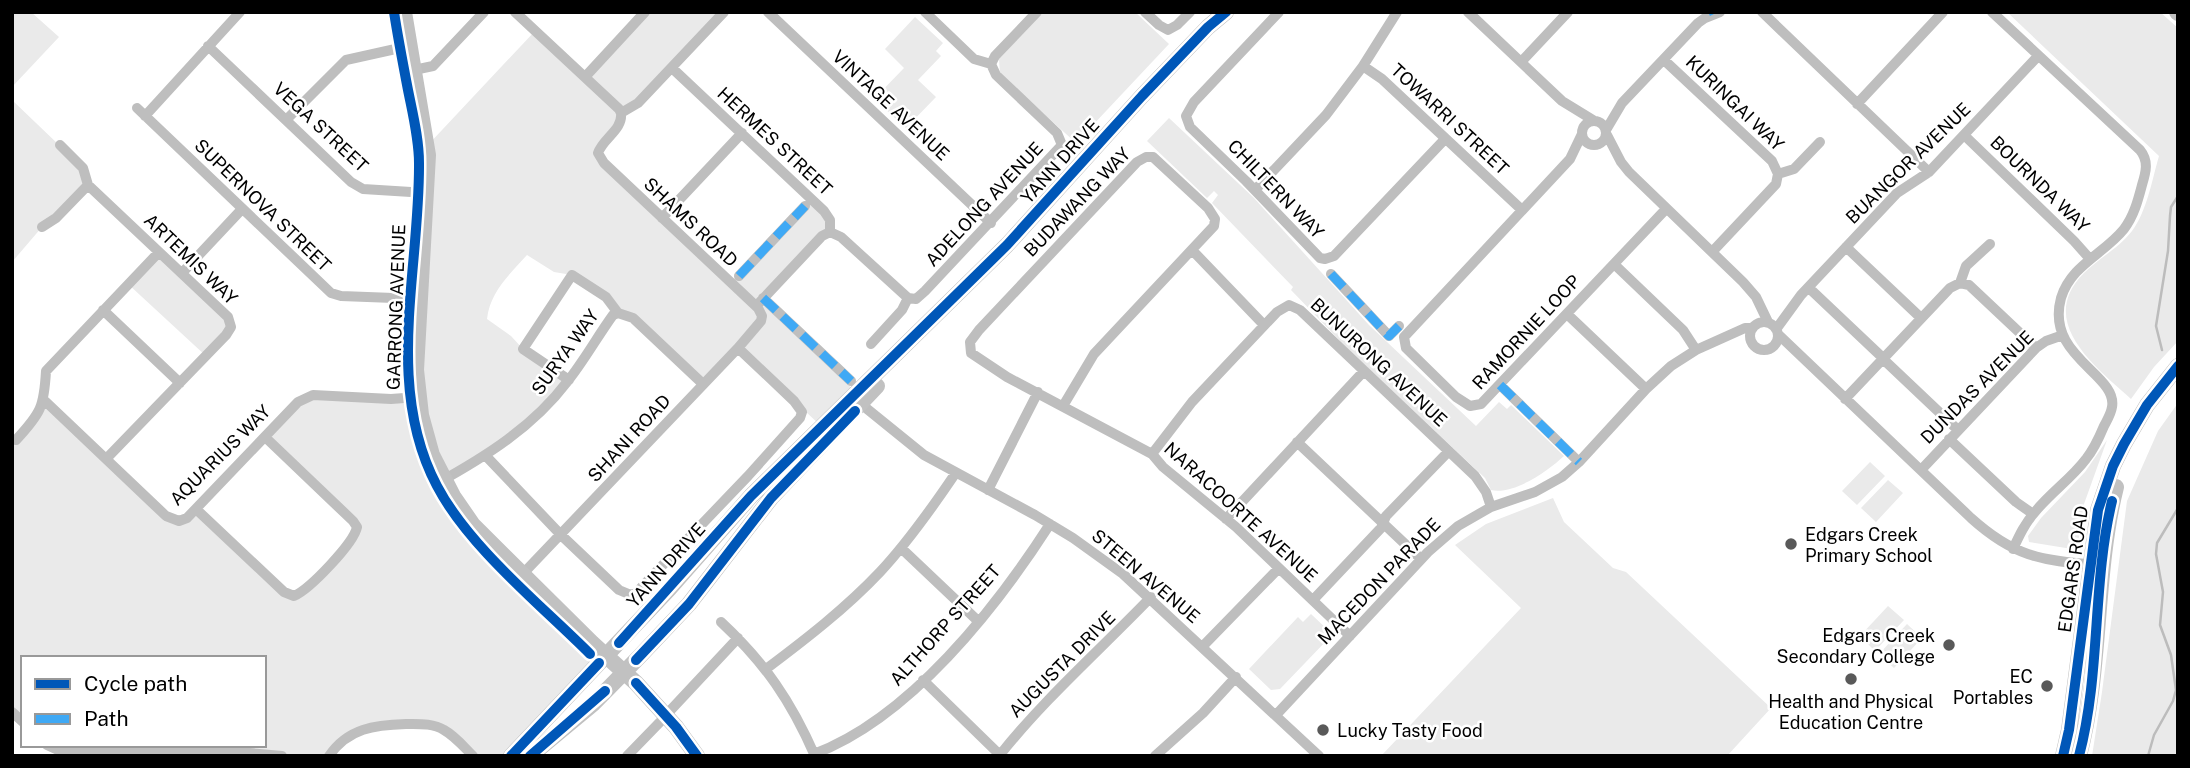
<svg xmlns="http://www.w3.org/2000/svg" width="2190" height="768" font-family="'Public Sans',sans-serif">
  <style>
    .green { fill: #eaeaea }
    .lines { fill: none; stroke-linecap: round; stroke-linejoin: round }
    .stream { stroke: #bcbcbc; stroke-width: 2.5 }
    .street { stroke: #bebebe; stroke-width: 10 }
    .secondary { stroke: #c1c1c1; stroke-width: 16 }
    .quiet { stroke: #3fa9f5; stroke-width: 9; stroke-dasharray: 18 9; stroke-linecap: butt }
    .cycleway-casing { stroke: #fff; stroke-width: 15 }
    .cycleway { stroke: #0057b8; stroke-width: 10 }
    .poi-dot { fill: #595959; stroke: #fff; stroke-width: 2.5 }
    .labels { text-anchor: middle; dominant-baseline: central; stroke-width: 5; stroke-linejoin: round; paint-order: stroke }
    .street-label { font-size: 18px; fill: #000; stroke: #fff }
    .poi-label { font-size: 18px; fill: #000; stroke: #fff; text-anchor: start }
  </style>
  <rect width="100%" height="100%" fill="#fff"/>
  <!-- green -->
  <path class="green" d="M12,12H31L59,37L12,87Z
    M648,12H720L633,106L622,111L587,77Z
    M1043,12H1135L1169,44L1076,143L1000,74L999,59Z
    M2007,12H2160L2178,28V341L2154,367L2131,399C2097,368 2035,322 2084,273C2099,258 2119,248 2132,231C2147,211 2152,180 2159,156Z
    M915,17L943,43L936,51L941,56L918,80L936,97L906,128L874,99L904,68L885,49Z
    M535,31L621,113L599,156L731,282L812,199L826,213L830,232L760,302L857,393L822,427L738,348L703,384L633,318L572,275L554,272L527,255C509,275 490,292 487,319L511,336L523,349L569,380L543,410L444,480L421,415L427,146Z
    M12,100L83,168L88,185L42,227L12,262Z
    M1169,118L1254,198L1369,325L1476,426L1499,402L1507,409L1511,405L1564,456C1548,471 1514,495 1491,490L1485,478L1348,349L1291,290L1293,287L1212,203L1218,195L1214,191L1207,198L1147,141Z
    M159,252L230,324L206,356L128,284Z
    M306,397L410,398L424,457L447,504L477,541L599,663L511,756H473L444,730L369,727L329,756H125V751L47,745H264V658H23V722L12,712V444L30,425L45,401L172,520L196,509L284,592L300,593L357,527L265,437Z
    M2178,403V756H2092L2102,692L2127,501L2158,431Z
    M2107,440L2084,504L2078,543L2072,549L2029,542L2028,536L2041,518L2085,472Z
    M1870,462L1885,476L1857,505L1842,491Z
    M1888,480L1903,493L1876,522L1861,508Z
    M1553,498L1564,522L1613,568L1626,572L1771,708L1727,756H1381L1521,608L1455,545L1486,524Z
    M1888,606L1904,620L1875,651L1860,636Z
    M1311,614L1329,631V638L1280,689L1271,690L1249,669L1298,617L1303,622Z
    M1907,624L1922,638L1894,668L1879,654Z"/>
  <g class="lines">
    <!-- stream -->
    <path class="stream" d="M2162,350L2156,326L2168,251L2170,216L2171,207L2178,196
      M2148,756L2154,735L2173,701L2176,690L2171,655L2160,625L2163,592L2156,554L2157,543L2178,508"/>
    <!-- street -->
    <path class="street" d="M515,12L619,109L621,113
      M768,12L991,223
      M925,12L974,59L991,64
      M1145,12L1159,25L1168,30L1177,25L1190,12
      M1279,12L1194,102L1186,116L1190,127L1246,181L1320,258L1325,259L1334,256L1445,139
      M1397,12L1363,66L1382,79L1522,210
      M1468,12L1562,101L1593,120
      M1762,12L1929,172
      M1992,12L2140,150C2149,161 2146,172 2142,185C2138,200 2134,216 2124,229C2104,254 2071,265 2061,298C2045,357 2118,374 2112,407C2111,414 2107,420 2104,426C2099,438 2094,449 2086,459C2071,479 2050,493 2035,512C2025,523 2019,536 2013,549
      M208,46L351,182L363,189L427,193
      M1664,60L1772,161L1778,174
      M1521,62L1568,12
      M991,64L995,56L1037,12
      M672,68L824,211L830,220V232L841,237L908,298
      M414,70L433,66L484,12
      M585,77L645,12
      M1857,104L1943,12
      M137,108L331,293L341,296L420,299
      M145,116L240,12
      M286,120L346,60L409,46
      M1582 133a12 12 0 1 1 24 0a12 12 0 1 1-24 0Z
      M1606,130L1622,103L1698,23L1705,18L1720,12
      M1582,134L1570,159L1404,337L1406,348L1456,397L1470,406L1481,404L1666,209
      M1607,135L1621,162L1629,172L1743,282L1756,297L1768,322
      M1964,135L2074,241L2090,259
      M60,145L83,168L88,185L228,317L231,327L226,335L106,459
      M1255,190L1326,115L1363,66
      M662,218L742,133
      M42,227L56,218L88,185
      M1846,247L1921,318
      M1192,250L1264,325
      M1712,252L1776,184L1778,174L1794,169L1820,142
      M1614,264L1683,330L1696,350
      M182,273L242,209
      M1331,274L1389,336L1399,326
      M739,276L805,206
      M1960,283L1966,266L1990,244
      M1809,288L1883,358
      M763,298L851,381
      M908,298L916,299L925,291L1062,145L1057,133L996,75L991,64
      M760,302L822,236L830,232
      M103,310L180,383
      M1567,314L1646,389
      M1750 336a14 14 0 1 1 28 0a14 14 0 1 1-28 0Z
      M1777,328L1801,295L1897,193L1929,172L2038,56
      M1779,335L1971,518C2013,556 2041,561 2096,565
      M871,344L902,310L908,298
      M1883,359L1958,430
      M569,380L523,349L572,275L606,297L618,313L633,318L703,384
      M1500,385L1579,462
      M1845,399L1950,288L1960,283L1969,285L2036,348
      M45,401L166,516L179,521L187,518L298,402L313,395L391,399L418,397
      M861,404L924,455L1035,515L1073,538L1123,574L1319,756
      M1063,406L1094,354L1214,226L1215,219L1208,208L1153,157H1146L1137,162L979,330L970,342L971,353L1007,377L1152,454L1163,467L1236,527L1350,636
      M1949,439L2016,502L2033,514
      M16,440C41,413 44,407 46,371L159,252
      M1297,442L1421,559
      M1152,454L1192,402L1277,312L1289,305L1300,310L1475,476L1486,492L1491,507
      M485,455L561,535L619,590L631,595L636,593L748,476L800,418L802,412L794,401L738,348
      M1921,470L2036,348L2046,341L2063,335
      M436,484C485,457 533,427 567,382C584,361 597,337 613,315L618,313
      M988,490L1038,392
      M196,509L284,592L294,596C310,589 354,543 357,527L353,521L265,437
      M1226,519L1364,371
      M901,548L978,621
      M516,581L738,348L761,321L762,316L758,308L604,163L598,153C603,138 623,130 621,113L638,103L724,12
      M1313,600L1381,528L1386,516L1449,451
      M721,622C765,663 791,701 815,756
      M1203,646L1279,568
      M766,669C806,639 846,608 880,572C908,542 932,508 955,474
      M923,680L1000,755
      M12,712L23,722
      M666,715L738,638
      M1276,715L1428,552L1458,526L1491,507L1535,492L1562,477L1579,462L1646,389L1671,366L1696,350L1745,328H1752
      M47,745L60,751L206,749L282,756
      M814,754C910,718 996,608 1050,524
      M329,756C348,728 375,725 406,724C419,724 433,723 444,730C455,736 464,747 473,756
      M627,756L660,722
      M999,756C1045,698 1100,650 1151,597
      M1155,756L1203,713L1236,677"/>
    <!-- secondary -->
    <path class="secondary" d="M404,12L428,155L416,370L421,415L432,455L453,496L473,525L592,643L636,683L676,727L697,756
      M2177,12L2178,13
      M511,756L670,588L751,496L1007,245L1142,96L1208,27L1226,12
      M530,756L594,703L640,656L689,604L771,498L877,386
      M2063,756L2069,730L2098,510L2113,466L2124,444L2147,405L2178,366
      M2079,756C2102,668 2094,575 2116,487"/>
    <!-- quiet -->
    <path class="quiet" d="M1713,12L1714,14
      M1331,274L1389,336L1399,326
      M739,276L805,206
      M763,298L851,381
      M1500,385L1579,462"/>
    <defs>
      <path id="cycleway" d="M394,12C398,38 403,64 408,90C413,115 419,139 419,163C420,270 384,386 437,486C469,547 541,605 590,654
        M619,643L751,496L1007,245L1142,96L1208,27L1226,12
        M636,660L689,604L771,498L855,411
        M636,683L676,727L697,756
        M511,756L599,663
        M530,756L605,691
        M2063,756L2069,730L2098,510L2113,466L2124,444L2147,405L2178,366
        M2079,756C2101,673 2092,584 2112,501"/>
    </defs>
    <!-- cycleway casing -->
    <use href="#cycleway" class="cycleway-casing"/>
    <!-- cycleway -->
    <use href="#cycleway" class="cycleway"/>
  </g>
  <!-- markers -->
  <g class="poi-dot">
    <circle cx="1791" cy="544" r="7"/>
    <circle cx="1949" cy="645" r="7"/>
    <circle cx="1851" cy="679" r="7"/>
    <circle cx="2047" cy="686" r="7"/>
    <circle cx="1323" cy="730" r="7"/>
  </g>
  <g class="labels">
    <!-- street labels -->
    <g class="street-label">
      <text transform="translate(1735 103) rotate(44)">KURINGAI WAY</text>
      <text transform="translate(891 105) rotate(43)">VINTAGE AVENUE</text>
      <text transform="translate(1450 119) rotate(43)">TOWARRI STREET</text>
      <text transform="translate(321 127) rotate(43)">VEGA STREET</text>
      <text transform="translate(775 141) rotate(43)">HERMES STREET</text>
      <text transform="translate(1060 161) rotate(-48)">YANN DRIVE</text>
      <text transform="translate(1908 163) rotate(-44)">BUANGOR AVENUE</text>
      <text transform="translate(2040 184) rotate(44)">BOURNDA WAY</text>
      <text transform="translate(1276 189) rotate(46)">CHILTERN WAY</text>
      <text transform="translate(1077 202) rotate(-46)">BUDAWANG WAY</text>
      <text transform="translate(984 204) rotate(-47)">ADELONG AVENUE</text>
      <text transform="translate(263 205) rotate(44)">SUPERNOVA STREET</text>
      <text transform="translate(691 222) rotate(43)">SHAMS ROAD</text>
      <text transform="translate(191 259) rotate(44)">ARTEMIS WAY</text>
      <text transform="translate(396 307) rotate(-88)">GARRONG AVENUE</text>
      <text transform="translate(1526 332) rotate(-47)">RAMORNIE LOOP</text>
      <text transform="translate(565 352) rotate(-54)">SURYA WAY</text>
      <text transform="translate(1379 362) rotate(43)">BUNURONG AVENUE</text>
      <text transform="translate(1977 387) rotate(-45)">DUNDAS AVENUE</text>
      <text transform="translate(629 438) rotate(-47)">SHANI ROAD</text>
      <text transform="translate(220 455) rotate(-45)">AQUARIUS WAY</text>
      <text transform="translate(1241 512) rotate(42)">NARACOORTE AVENUE</text>
      <text transform="translate(666 565) rotate(-48)">YANN DRIVE</text>
      <text transform="translate(2073 569) rotate(-82)">EDGARS ROAD</text>
      <text transform="translate(1146 576) rotate(40)">STEEN AVENUE</text>
      <text transform="translate(1379 581) rotate(-46)">MACEDON PARADE</text>
      <text transform="translate(945 625) rotate(-48)">ALTHORP STREET</text>
      <text transform="translate(1062 664) rotate(-45)">AUGUSTA DRIVE</text>
    </g>
    <!-- poi labels -->
    <g class="poi-label">
      <text x="1805" y="534">Edgars Creek<tspan x="1805" dy="21">Primary School</tspan></text>
      <text x="1935" y="635" text-anchor="end">Edgars Creek<tspan x="1935" dy="21">Secondary College</tspan></text>
      <text x="2033" y="676" text-anchor="end">EC<tspan x="2033" dy="21">Portables</tspan></text>
      <text x="1851" y="701" text-anchor="middle">Health and Physical<tspan x="1851" dy="21">Education Centre</tspan></text>
      <text x="1337" y="730">Lucky Tasty Food</text>
    </g>
  </g>
  <!-- border -->
  <rect width="2190" height="768" fill="none" stroke="#000000" stroke-width="28"/>
  <!-- legend -->
  <rect x="21" y="656" width="245" height="91" fill="#ffffff" stroke="#999999" stroke-width="2"/>
  <rect x="35" y="679" width="35" height="10" fill="#0057b8" stroke="#999999" stroke-width="2"/>
  <text x="84" y="691" font-size="21" fill="#000000">Cycle path</text>
  <rect x="35" y="714" width="35" height="10" fill="#3fa9f5" stroke="#999999" stroke-width="2"/>
  <text x="84" y="726" font-size="21" fill="#000000">Path</text>
</svg>
